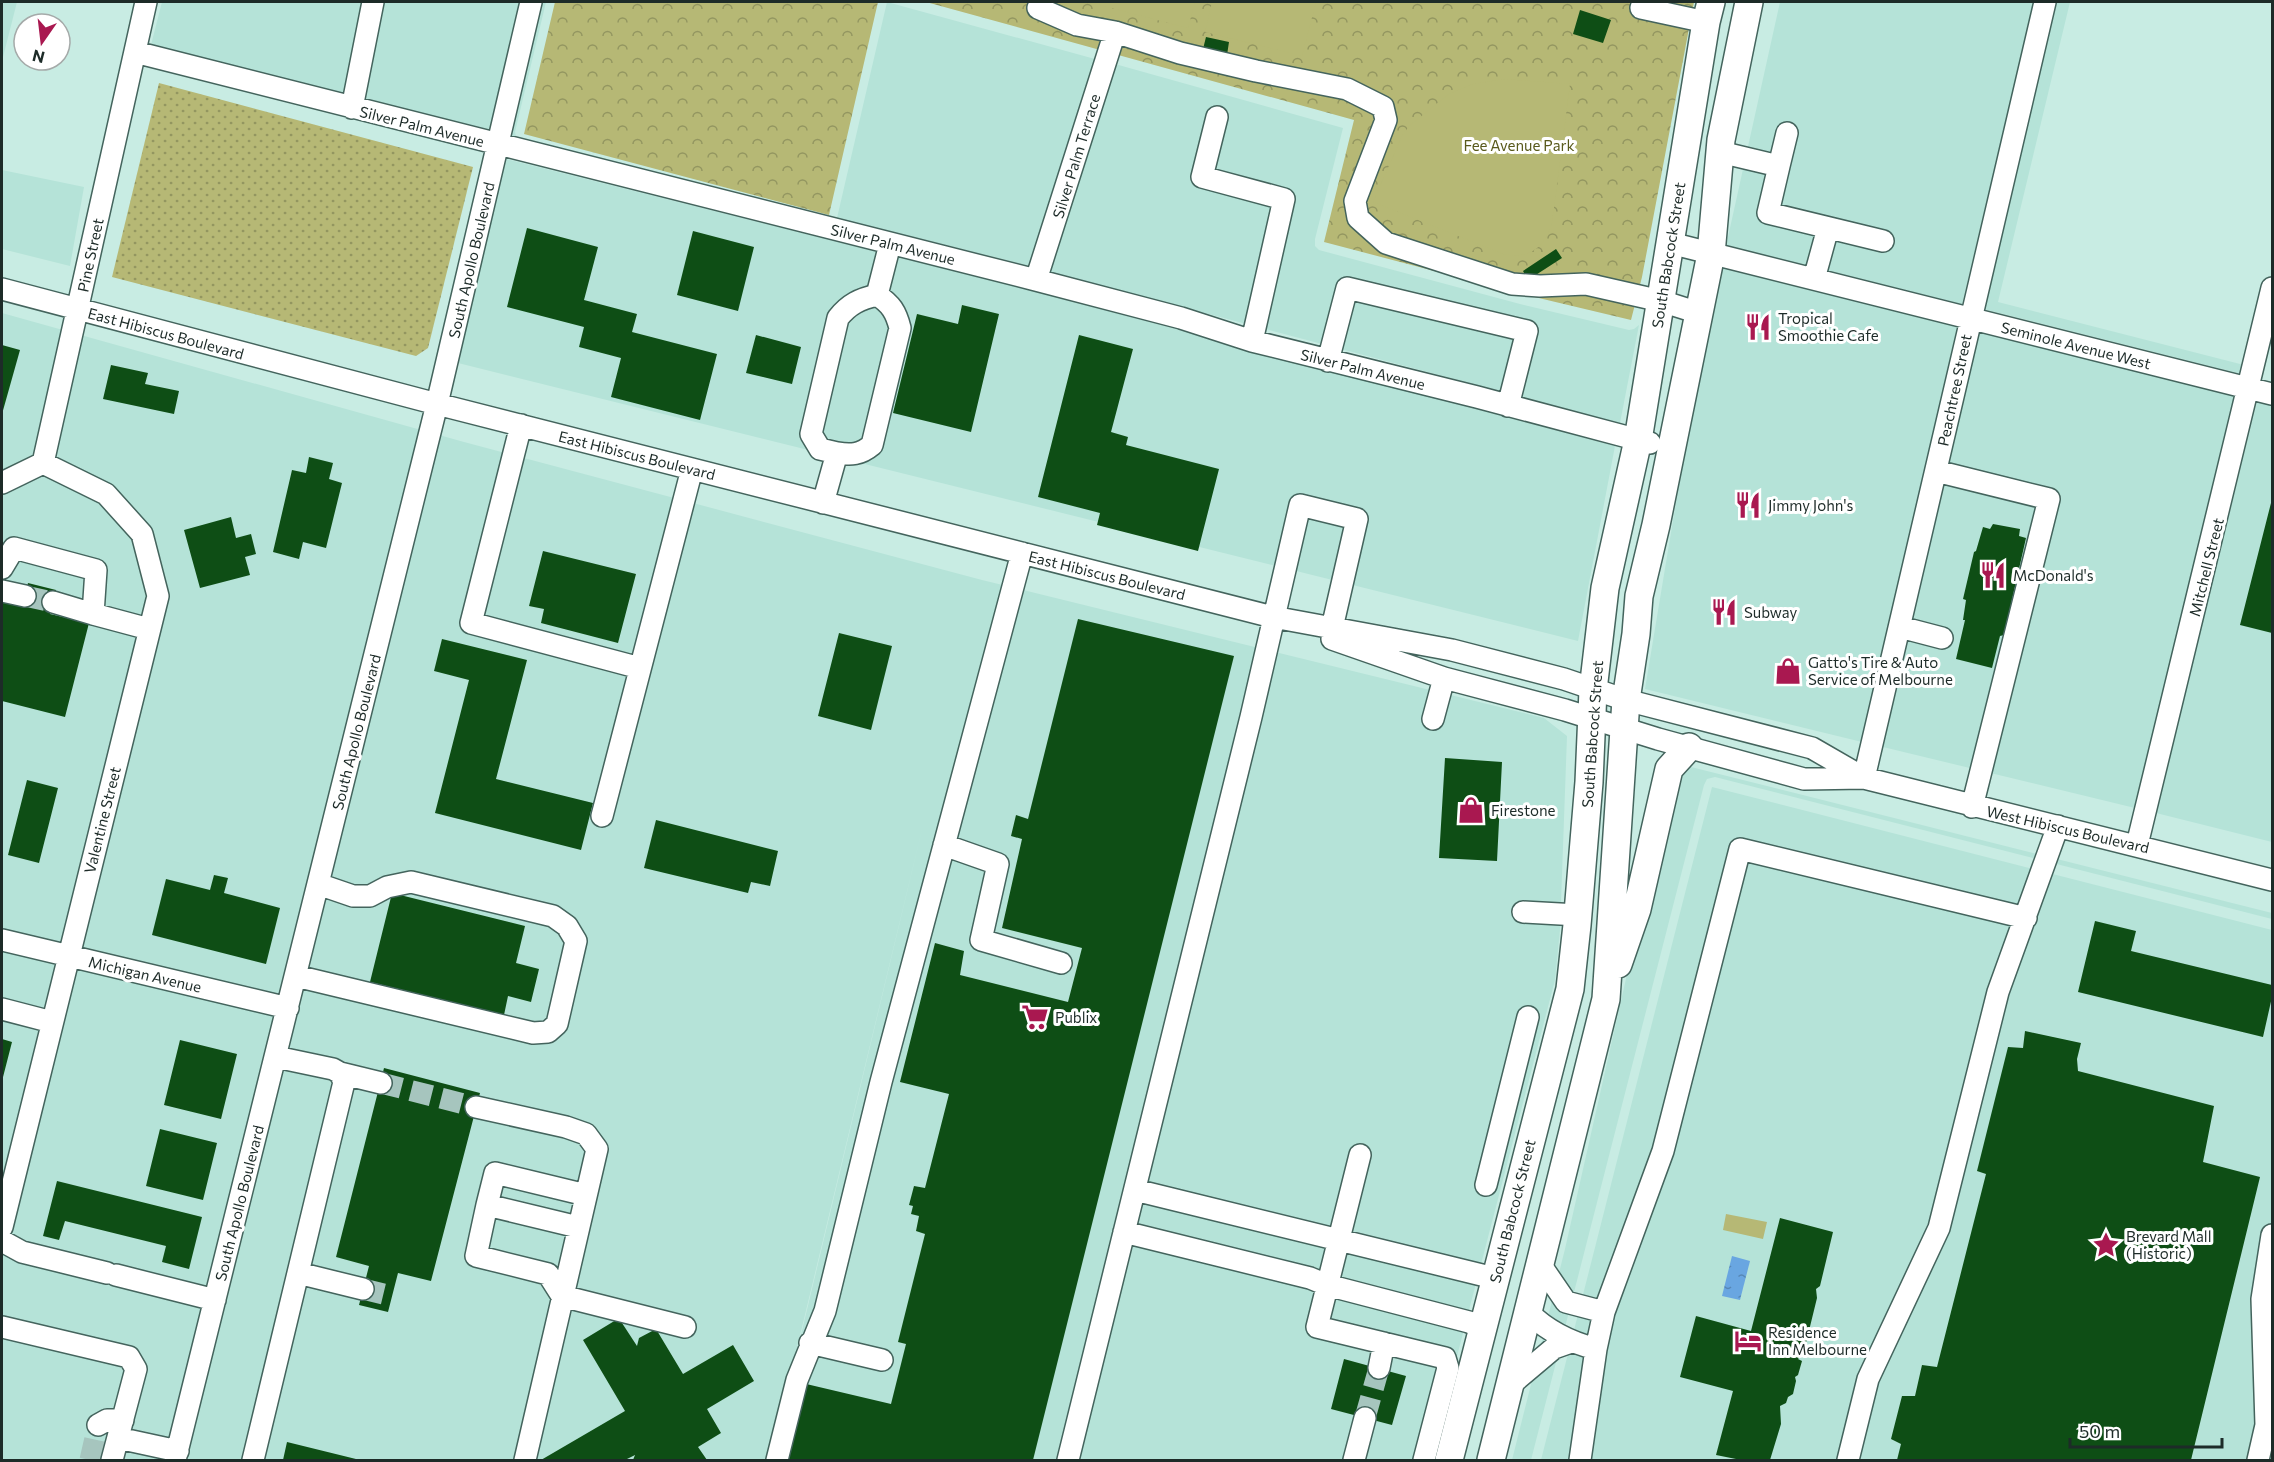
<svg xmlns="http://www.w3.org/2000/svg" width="2274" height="1462" font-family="Commissioner,sans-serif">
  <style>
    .built { fill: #b5e3d8 }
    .grass { fill: url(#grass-dots) }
    .park { fill: url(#park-crowns) }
    .garden { fill: #b6b875 }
    .water { fill: url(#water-ripples) }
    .building { fill: #0e4e15 }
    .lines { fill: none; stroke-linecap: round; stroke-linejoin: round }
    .minor-tunnel { stroke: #a6c5be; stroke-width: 21; stroke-dasharray: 21 10; stroke-linecap: butt }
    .minor-casing { stroke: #44645d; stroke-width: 24 }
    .major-casing { stroke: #44645d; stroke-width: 30 }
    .minor { stroke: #fff; stroke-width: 21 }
    .major { stroke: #fff; stroke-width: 27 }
    .labels { text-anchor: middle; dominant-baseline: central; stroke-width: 6; stroke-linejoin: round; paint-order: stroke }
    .street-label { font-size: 15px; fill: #1d2b28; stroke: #fff }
    .park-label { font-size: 15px; fill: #595a1c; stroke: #fff }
    .poi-label { font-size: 15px; fill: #1d2b28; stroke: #fff; text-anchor: start }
  </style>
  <defs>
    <pattern id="grass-dots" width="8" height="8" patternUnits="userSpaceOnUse" patternTransform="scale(1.5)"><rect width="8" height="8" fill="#b6b875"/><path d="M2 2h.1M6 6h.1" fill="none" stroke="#939660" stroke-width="1.8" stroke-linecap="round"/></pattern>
    <pattern id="park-crowns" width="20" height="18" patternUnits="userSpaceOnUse" patternTransform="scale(1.5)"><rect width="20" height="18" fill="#b6b875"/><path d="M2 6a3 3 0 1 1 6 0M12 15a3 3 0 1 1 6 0" fill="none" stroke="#939660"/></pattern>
    <pattern id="water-ripples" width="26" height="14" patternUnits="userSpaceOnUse" patternTransform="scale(1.5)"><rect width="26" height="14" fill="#69a6e1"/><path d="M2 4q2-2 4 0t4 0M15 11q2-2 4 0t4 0" fill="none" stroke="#5687b6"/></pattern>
  </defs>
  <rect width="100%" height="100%" fill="#c8ece3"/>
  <!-- built -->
  <path class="built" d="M2,2H17L2,61Z
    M162,2H520L491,131L151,45Z
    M542,2H546L515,132L516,137L511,136Z
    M887,2L1095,59L1030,266L837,218Z
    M1780,2H2034L1962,304L1726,246Z
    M2056,2H2070L1998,302L2244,365L2242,374L1983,309Z
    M1115,64L1343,128L1315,239V246L1319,250L1520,304L1629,330L1634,329L1639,325L1620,423L1050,272Z
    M506,159L1033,291L1615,446L1578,641L458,363Z
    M2,170L84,187L70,266L2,249Z
    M1721,268L1957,327L1862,742L1645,689L1697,376Z
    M2,313L464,442L982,580L1544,718L1567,736L1560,930L1555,980L1430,1460H771L925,817L770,1460H2Z
    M1977,332L2237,397L2135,808L1883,747Z
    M2257,402L2272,406V842L2156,813Z
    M1687,766L2272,913V919L1715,777L1707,779L1704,785L1531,1460H1512L1565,1249L1630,961L1679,775Z
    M1712,787L2272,930V1460H1541Z"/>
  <!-- grass -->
  <path class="grass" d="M159,83L473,167L428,348L416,356L112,277Z"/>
  <!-- park -->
  <path class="park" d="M555,2H878L829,215L524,134Z
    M926,2H1694L1642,277L1631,320L1522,294L1324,242L1354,120Z"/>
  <!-- garden -->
  <path class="garden" d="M1100,2H1195L1188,28L1099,5Z
    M1212,2H1316L1302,56L1205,32Z
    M1504,79L1570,84L1552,223C1545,248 1529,259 1503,254L1373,202L1402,136L1409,126L1449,94L1473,84Z
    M1726,1214L1767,1222L1763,1239L1723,1230Z"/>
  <!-- water -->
  <path class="water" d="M1732,1256L1750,1261L1740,1300L1722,1296Z"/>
  <!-- building -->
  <path class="building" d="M1580,10L1611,20L1603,43L1573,34Z
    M1206,37L1229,42L1227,55L1203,49Z
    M527,228L598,247L584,300L637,314L632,332L717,354L700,420L611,397L621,358L579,347L584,327L507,307Z
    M693,231L754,247L738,311L677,295Z
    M1556,249L1562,258L1528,280L1523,271Z
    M962,305L999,314L971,432L893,413L917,314L958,324Z
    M756,335L801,347L792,384L746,373Z
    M1079,335L1133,349L1111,432L1128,437L1126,445L1219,469L1198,551L1097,525L1100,513L1038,497Z
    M2,345L20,350L2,414Z
    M111,365L148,373L145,384L179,391L174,414L103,399Z
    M309,457L333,463L329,479L342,483L326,548L303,542L299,559L273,552L292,470L306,473Z
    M2272,499V633L2240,625Z
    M231,517L236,538L251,534L256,554L245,557L250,575L200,588L184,530Z
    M1993,524L2020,529L2019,536L2026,538L2004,635L2000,636L1992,668L1956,659L1965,620H1963L1966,600L1963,599L1974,552L1976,551L1983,527L1990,529Z
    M543,551L636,574L618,643L541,623L544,609L529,606Z
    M28,583L56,590L50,614L89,623L65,717L2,701V601L22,606Z
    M1078,619L1234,656L1033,1460H783L802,1383L891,1404L906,1344L898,1342L925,1234L916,1231L919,1216L911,1214L913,1206L909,1205L914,1186L925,1188L949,1094L900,1082L935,943L964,951L960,975L1068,1002L1082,948L1002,928L1022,839L1011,836L1016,815L1028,819Z
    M839,633L892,646L871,730L818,716Z
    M442,639L527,660L496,779L593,803L581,850L435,813L469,680L434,671Z
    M1445,758L1502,762L1497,861L1439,858Z
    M27,780L58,788L39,863L8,855Z
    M656,820L778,851L770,886L751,882L748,893L644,868Z
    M214,875L228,878L224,893L280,908L266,964L152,935L166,879L210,890Z
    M392,893L525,926L516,963L539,969L531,1002L508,996L504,1015L370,982Z
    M2095,921L2136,931L2131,951L2272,985V997L2263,1037L2078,992Z
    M2025,1031L2081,1043L2077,1059L2078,1071L2214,1106L2203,1162L2260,1177L2191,1460H1897L1901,1444L1891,1439L1902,1396H1915L1922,1365L1937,1367L1986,1174L1977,1171L2008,1047L2023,1048Z
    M2,1039L12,1042L2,1081Z
    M180,1040L237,1054L221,1119L164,1105Z
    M384,1068L480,1093L431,1281L398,1273L388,1312L359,1305L369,1266L336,1257Z
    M160,1129L217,1143L203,1200L146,1186Z
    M57,1181L202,1217L189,1269L162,1262L166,1246L65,1221L59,1240L43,1236Z
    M1780,1218L1833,1232L1820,1286L1816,1289L1817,1298L1804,1351L1798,1359L1802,1361L1798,1375L1795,1377L1796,1381L1793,1394L1788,1397L1786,1403L1780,1406L1781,1424L1770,1460H1741L1716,1455L1733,1391L1680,1377L1696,1316L1751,1331Z
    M616,1320L622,1323L637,1346L639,1338L656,1329L683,1374L733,1345L754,1381L707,1409L721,1433L698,1447L707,1460H633L635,1455L625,1460H541L625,1411L583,1340Z
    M1344,1359L1406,1376L1392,1425L1331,1409Z
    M287,1442L360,1460H283Z"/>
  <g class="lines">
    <!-- minor-tunnel -->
    <path class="minor-tunnel" d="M25,596L53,602
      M381,1083L476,1107
      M363,1289L392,1296
      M1365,1418L1379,1368
      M90,1460L98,1425"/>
    <defs>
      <path id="minor" d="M1038,8L1077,25L1115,32L1180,53L1256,71L1347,89L1383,107L1386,120L1355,201L1358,218L1386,243L1512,284L1540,286L1586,284L1661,301L1699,313
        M1641,8L1706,22
        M135,52L1036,280L1181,318L1252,341L1477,397L1650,443
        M352,108L373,2
        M1217,117L1202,177L1284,199L1252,341
        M1720,152L1779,166L1768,213L1883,241
        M1779,166L1787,133
        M1670,243L2272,394
        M1814,279L1828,228
        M1036,280L1115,32
        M2,289L437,404L1273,617L1452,650L1564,679L1626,700L1812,748L1864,778
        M1328,361L1347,288L1527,331L1508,406
        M521,425L471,623L640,668
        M837,453C851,455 860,455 872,445L900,328C896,312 891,304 877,295
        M43,463L146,2
        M1936,471L2049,499L1972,807
        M2,483L43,463
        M823,503L837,453L820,449L811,434L838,318C849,304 860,299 877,295L890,244
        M2,568L14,548L96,570L93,614L149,629
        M2,591L25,596
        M53,602L93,614
        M1900,627L1942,638
        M1332,639L1444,678L1565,710L1658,739L1804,779L1864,778L2272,880
        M1433,719L1444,678
        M1864,778L2045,2
        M602,816L692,469
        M944,845L998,864L981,940L1061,963
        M2137,845L2272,288
        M1523,912L1578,915
        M2,940L288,1008
        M296,976L533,1033L548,1032L557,1024L576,941L567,926L553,916L411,882L387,887L370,896H353L318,884
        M2,1009L52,1022
        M340,1073L381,1083
        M476,1107L566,1127L586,1134L597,1149L525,1460
        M1360,1155L1317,1327L1445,1358L1448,1368L1424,1460
        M1486,1185L1528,1017
        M1135,1190L1494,1278
        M487,1205L495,1173L586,1195
        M2,1227L158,596L142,534L106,494L43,463
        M578,1227L487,1205L476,1256L548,1274L562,1296L685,1327
        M1124,1232L1310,1278L1327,1285L1469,1322L1482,1328
        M2,1241L22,1252L107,1273
        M1540,1264L1566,1302L1604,1312
        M298,1273L363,1289
        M116,1275L215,1300
        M1528,1312C1547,1331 1569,1342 1596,1349
        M2,1327L129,1357L136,1369L112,1460
        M810,1343L882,1360
        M1379,1368L1384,1343
        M1509,1386L1554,1348L1571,1342
        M98,1425L107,1420H123
        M118,1438L178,1451
        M175,1460L437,404L531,2
        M253,1460L344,1082L340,1073L333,1069L276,1057
        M777,1460L797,1380L825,1311L881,1082L1022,553
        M1068,1460L1251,717L1300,505L1357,519L1332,628
        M1354,1460L1365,1418
        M1580,1460L1596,1349L1604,1312L1663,1151L1740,849L2026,918
        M1848,1460L1868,1379L1939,1228L1998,992L2058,826
        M2258,1460L2266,1425L2262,1299L2272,1235"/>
      <path id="major" d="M1618,964L1637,909L1669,769L1689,747
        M1449,1460L1570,989L1577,925L1589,782L1593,690L1605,588L1638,440L1706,22L1711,2
        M1491,1460L1606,999L1626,700L1636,634L1639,596L1656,525L1711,254L1721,140L1749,2"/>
    </defs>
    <!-- minor casing -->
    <use href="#minor" class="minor-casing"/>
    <!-- major casing -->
    <use href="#major" class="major-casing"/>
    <!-- minor -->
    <use href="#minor" class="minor"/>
    <!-- major -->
    <use href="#major" class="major"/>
  </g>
  <!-- icons -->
  <defs>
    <symbol id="restaurant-bare" viewBox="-9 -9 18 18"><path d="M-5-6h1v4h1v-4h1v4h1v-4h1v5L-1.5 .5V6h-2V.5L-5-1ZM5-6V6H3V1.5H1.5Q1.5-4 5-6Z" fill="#a91850" stroke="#fff" stroke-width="2.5" paint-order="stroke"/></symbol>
    <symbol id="shop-bare" viewBox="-9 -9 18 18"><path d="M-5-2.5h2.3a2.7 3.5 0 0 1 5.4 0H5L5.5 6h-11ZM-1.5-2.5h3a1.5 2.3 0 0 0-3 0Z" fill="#a91850" stroke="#fff" stroke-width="2.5" paint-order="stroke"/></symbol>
    <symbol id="supermarket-bare" viewBox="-9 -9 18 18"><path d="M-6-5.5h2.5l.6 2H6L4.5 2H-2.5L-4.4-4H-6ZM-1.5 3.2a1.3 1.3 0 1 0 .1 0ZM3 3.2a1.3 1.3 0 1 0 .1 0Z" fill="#a91850" stroke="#fff" stroke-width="2.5" paint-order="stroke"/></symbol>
    <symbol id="sight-bare" viewBox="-9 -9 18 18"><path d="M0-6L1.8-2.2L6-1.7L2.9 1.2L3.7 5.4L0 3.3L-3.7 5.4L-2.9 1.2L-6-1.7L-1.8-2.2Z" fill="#a91850" stroke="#fff" stroke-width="2.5" paint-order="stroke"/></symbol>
    <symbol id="hotel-bare" viewBox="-9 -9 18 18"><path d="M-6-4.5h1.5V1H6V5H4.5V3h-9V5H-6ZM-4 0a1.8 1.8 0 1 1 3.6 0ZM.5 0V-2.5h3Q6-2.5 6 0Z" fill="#a91850" stroke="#fff" stroke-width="2.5" paint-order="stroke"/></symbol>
  </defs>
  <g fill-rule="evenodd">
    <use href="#restaurant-bare" x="1739" y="308" width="38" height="38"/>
    <use href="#restaurant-bare" x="1729" y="486" width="38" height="38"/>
    <use href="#restaurant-bare" x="1974" y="556" width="38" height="38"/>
    <use href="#restaurant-bare" x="1705" y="593" width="38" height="38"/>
    <use href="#shop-bare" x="1769" y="652" width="38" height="38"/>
    <use href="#shop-bare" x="1452" y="791" width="38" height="38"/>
    <use href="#supermarket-bare" x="1016" y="998" width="38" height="38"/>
    <use href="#sight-bare" x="2087" y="1226" width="38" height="38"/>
    <use href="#hotel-bare" x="1729" y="1322" width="38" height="38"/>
  </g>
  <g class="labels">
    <!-- street labels -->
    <g class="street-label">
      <text transform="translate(422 126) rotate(14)">Silver Palm Avenue</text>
      <text transform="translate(1076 156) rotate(-73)">Silver Palm Terrace</text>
      <text transform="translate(893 244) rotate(14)">Silver Palm Avenue</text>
      <text transform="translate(90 255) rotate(-78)">Pine Street</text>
      <text transform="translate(1668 255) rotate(-81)">South Babcock Street</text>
      <text transform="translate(471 260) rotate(-77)">South Apollo Boulevard</text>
      <text transform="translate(166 333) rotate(15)">East Hibiscus Boulevard</text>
      <text transform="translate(2076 345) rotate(14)">Seminole Avenue West</text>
      <text transform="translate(1363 369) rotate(14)">Silver Palm Avenue</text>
      <text transform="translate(1954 390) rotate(-78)">Peachtree Street</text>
      <text transform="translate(637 455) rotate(14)">East Hibiscus Boulevard</text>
      <text transform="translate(2206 567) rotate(-76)">Mitchell Street</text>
      <text transform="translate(1107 575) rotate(14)">East Hibiscus Boulevard</text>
      <text transform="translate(356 732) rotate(-76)">South Apollo Boulevard</text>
      <text transform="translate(1592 734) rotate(-86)">South Babcock Street</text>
      <text transform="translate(102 820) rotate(-76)">Valentine Street</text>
      <text transform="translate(2068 829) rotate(13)">West Hibiscus Boulevard</text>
      <text transform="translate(145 974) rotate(13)">Michigan Avenue</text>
      <text transform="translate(239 1203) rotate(-76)">South Apollo Boulevard</text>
      <text transform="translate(1512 1211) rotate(-76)">South Babcock Street</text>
    </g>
    <!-- park labels -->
    <g class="park-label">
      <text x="1519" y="145">Fee Avenue Park</text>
    </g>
    <!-- poi labels -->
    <g class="poi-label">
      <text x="1778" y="318">Tropical<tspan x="1778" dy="17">Smoothie Cafe</tspan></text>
      <text x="1768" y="505">Jimmy John's</text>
      <text x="2013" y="575">McDonald's</text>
      <text x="1744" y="612">Subway</text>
      <text x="1808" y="662">Gatto's Tire &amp; Auto<tspan x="1808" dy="17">Service of Melbourne</tspan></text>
      <text x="1491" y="810">Firestone</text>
      <text x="1055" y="1017">Publix</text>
      <text x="2126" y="1236">Brevard Mall<tspan x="2126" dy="17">(Historic)</tspan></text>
      <text x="1768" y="1332">Residence<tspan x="1768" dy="17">Inn Melbourne</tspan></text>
    </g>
  </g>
  <!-- border -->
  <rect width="2274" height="1462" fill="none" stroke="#1d2b28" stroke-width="6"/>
  <!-- north arrow -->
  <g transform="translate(42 42) rotate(194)"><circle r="28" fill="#ffffff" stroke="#a5aaa9" stroke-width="1.5"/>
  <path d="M0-4.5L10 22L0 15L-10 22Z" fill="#a91850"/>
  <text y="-9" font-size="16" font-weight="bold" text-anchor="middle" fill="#1d2b28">N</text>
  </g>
  <!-- scale -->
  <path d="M2070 1438v9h152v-9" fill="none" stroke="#1d2b28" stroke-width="3"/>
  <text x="2079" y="1438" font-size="18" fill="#1d2b28" stroke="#ffffff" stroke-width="4.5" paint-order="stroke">50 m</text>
</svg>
